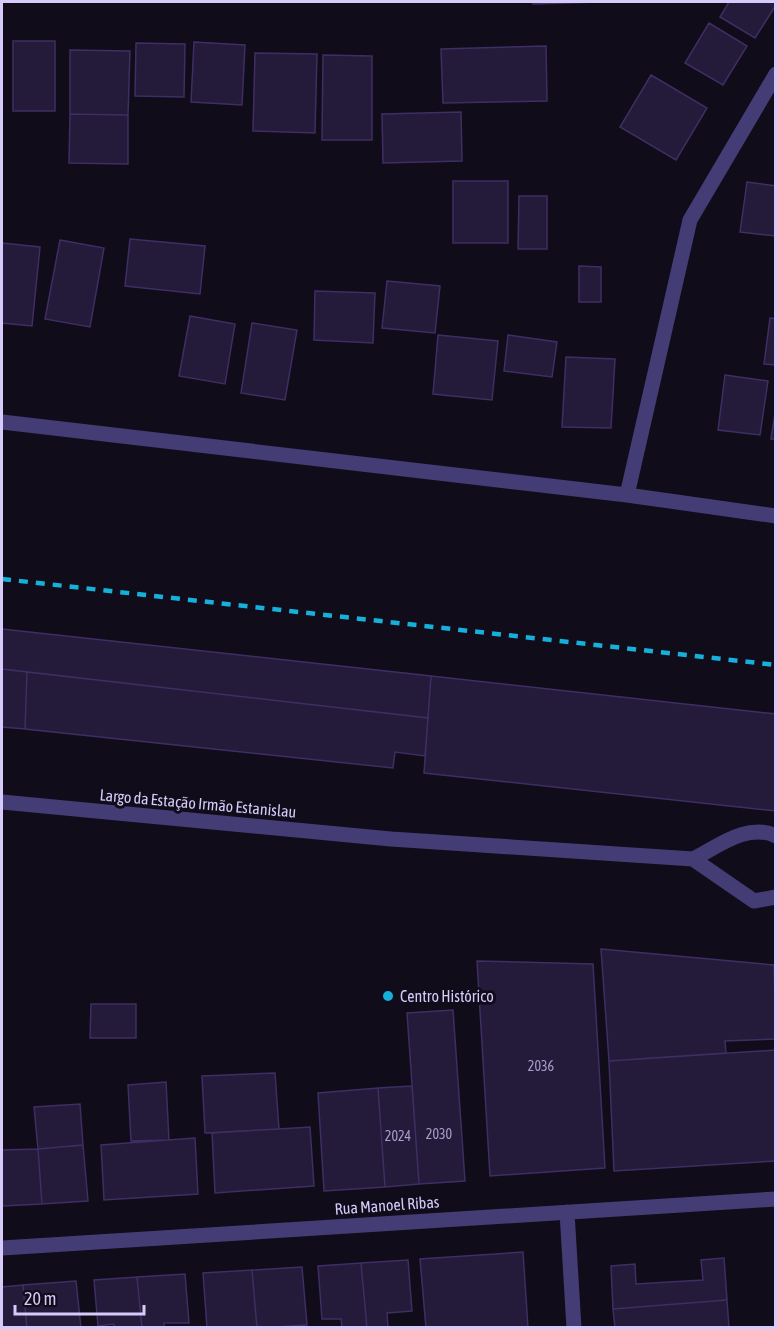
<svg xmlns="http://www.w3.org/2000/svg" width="777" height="1329" font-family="'Asap Condensed',sans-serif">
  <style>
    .building { fill: #241a39; stroke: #3f2e63; stroke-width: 1.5 }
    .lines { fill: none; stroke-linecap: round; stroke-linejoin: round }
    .lane { stroke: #443c75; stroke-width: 15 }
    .street { stroke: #443c75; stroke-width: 15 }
    .rail { stroke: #15b1db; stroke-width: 4.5; stroke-dasharray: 9 8; stroke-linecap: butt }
    .poi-dot { fill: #15b1db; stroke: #100c1a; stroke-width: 2 }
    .labels { text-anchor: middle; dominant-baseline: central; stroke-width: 6; stroke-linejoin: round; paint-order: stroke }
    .number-label { font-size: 14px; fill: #a99eca }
    .street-label { font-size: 16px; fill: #d5cafa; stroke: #100c1a }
    .poi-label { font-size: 16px; fill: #d5cafa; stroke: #100c1a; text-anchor: start }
  </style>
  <rect width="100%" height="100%" fill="#100c1a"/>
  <!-- building -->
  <path class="building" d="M533,2H599L533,4Z
    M729,2H776V5L755,38L720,17Z
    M709,23L747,46L723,85L685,63Z
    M13,41H55V111H13Z
    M194,42L245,45L242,105L191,102Z
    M136,43L185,44L184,97L135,96Z
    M546,46L547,101L443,103L441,49Z
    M70,50L130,51L128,115L70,114Z
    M255,53L317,54L315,133L253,131Z
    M323,55L372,56V140H322Z
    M651,75L707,108L676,160L620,127Z
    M461,112L462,161L383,163L382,114Z
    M70,114L128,115V164L69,163Z
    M453,181H508V243H453Z
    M747,182L776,186V236L740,232Z
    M519,196H547V249H518Z
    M130,239L205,246L200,294L125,286Z
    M60,240L104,248L90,327L45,319Z
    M2,243L40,247L32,326L2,323Z
    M579,266L601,267V302H579Z
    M387,281L440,286L435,333L382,328Z
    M315,291L375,293L373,343L314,340Z
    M190,316L235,324L225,384L179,376Z
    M770,318L776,319V365L764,364Z
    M252,323L297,330L285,400L241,393Z
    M438,335L498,341L492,400L433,394Z
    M508,335L557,342L552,377L504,371Z
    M566,357L615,359L611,428L562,427Z
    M725,375L768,381L760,435L718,430Z
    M776,407V439H771Z
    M2,629L431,676L428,718L2,669Z
    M2,669L27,672L25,729L2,727Z
    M27,672L428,718L425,756L395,752L393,768L25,729Z
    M431,676L776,714V811L424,773Z
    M601,949L774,965L776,1039L725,1041L726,1053L609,1061Z
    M477,961L593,964L605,1168L490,1176Z
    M91,1004H136V1038H90Z
    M453,1010L465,1181L419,1184L407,1013Z
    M776,1050V1161L614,1171L609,1061Z
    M275,1073L279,1129L205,1133L202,1076Z
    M166,1082L169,1140L131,1141L128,1085Z
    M412,1086L419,1184L385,1187L378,1088Z
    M378,1088L385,1187L324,1191L318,1093Z
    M80,1104L83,1145L38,1149L34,1107Z
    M310,1127L314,1186L215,1193L212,1133Z
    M195,1138L198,1194L104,1200L101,1145Z
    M83,1145L88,1201L42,1204L38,1149Z
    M38,1149L42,1204L2,1206V1150Z
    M523,1252L528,1328H426L420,1259Z
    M724,1258L727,1300L613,1309L611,1266L635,1264L636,1284L703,1280L701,1260Z
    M408,1260L412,1311L387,1313L388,1328H367L361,1263Z
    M361,1263L367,1328H342L341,1319H322L318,1266Z
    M302,1267L307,1325L257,1328L252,1270Z
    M252,1270L257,1328H207L203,1273Z
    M185,1274L189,1323H164V1328H142L137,1277Z
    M137,1277L142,1328H114V1324L98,1326L94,1280Z
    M76,1281L81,1328H27L23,1285Z
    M23,1285L27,1328H2V1287Z
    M727,1300L729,1328H615L613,1309Z"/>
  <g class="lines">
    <!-- lane -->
    <path class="lane" d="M2,802L391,839L693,859L754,901L776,897
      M693,859C717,847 748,822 776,836"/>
    <!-- street -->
    <path class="street" d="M2,422L627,495L776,516
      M627,495L690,220L776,74
      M567,1212L574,1328
      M2,1248L776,1199"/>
    <!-- rail -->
    <path class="rail" d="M2,579L776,665"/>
  </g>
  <!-- markers -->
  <circle class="poi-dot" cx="388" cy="996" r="6"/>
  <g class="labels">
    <!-- number labels -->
    <g class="number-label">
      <text x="541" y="1066">2036</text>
      <text x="439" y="1134">2030</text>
      <text x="398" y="1136">2024</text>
    </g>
    <!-- street labels -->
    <g class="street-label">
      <text transform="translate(198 803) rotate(5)">Largo da Estação Irmão Estanislau</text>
      <text transform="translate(387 1205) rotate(-4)">Rua Manoel Ribas</text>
    </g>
    <!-- poi labels -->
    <g class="poi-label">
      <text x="400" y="996">Centro Histórico</text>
    </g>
  </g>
  <!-- border -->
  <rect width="777" height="1329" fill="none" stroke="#d5cafa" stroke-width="6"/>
  <!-- scale -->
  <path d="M15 1305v9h129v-9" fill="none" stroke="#d5cafa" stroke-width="3"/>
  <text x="24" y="1305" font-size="18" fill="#d5cafa" stroke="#100c1a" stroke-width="4.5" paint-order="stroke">20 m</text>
</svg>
